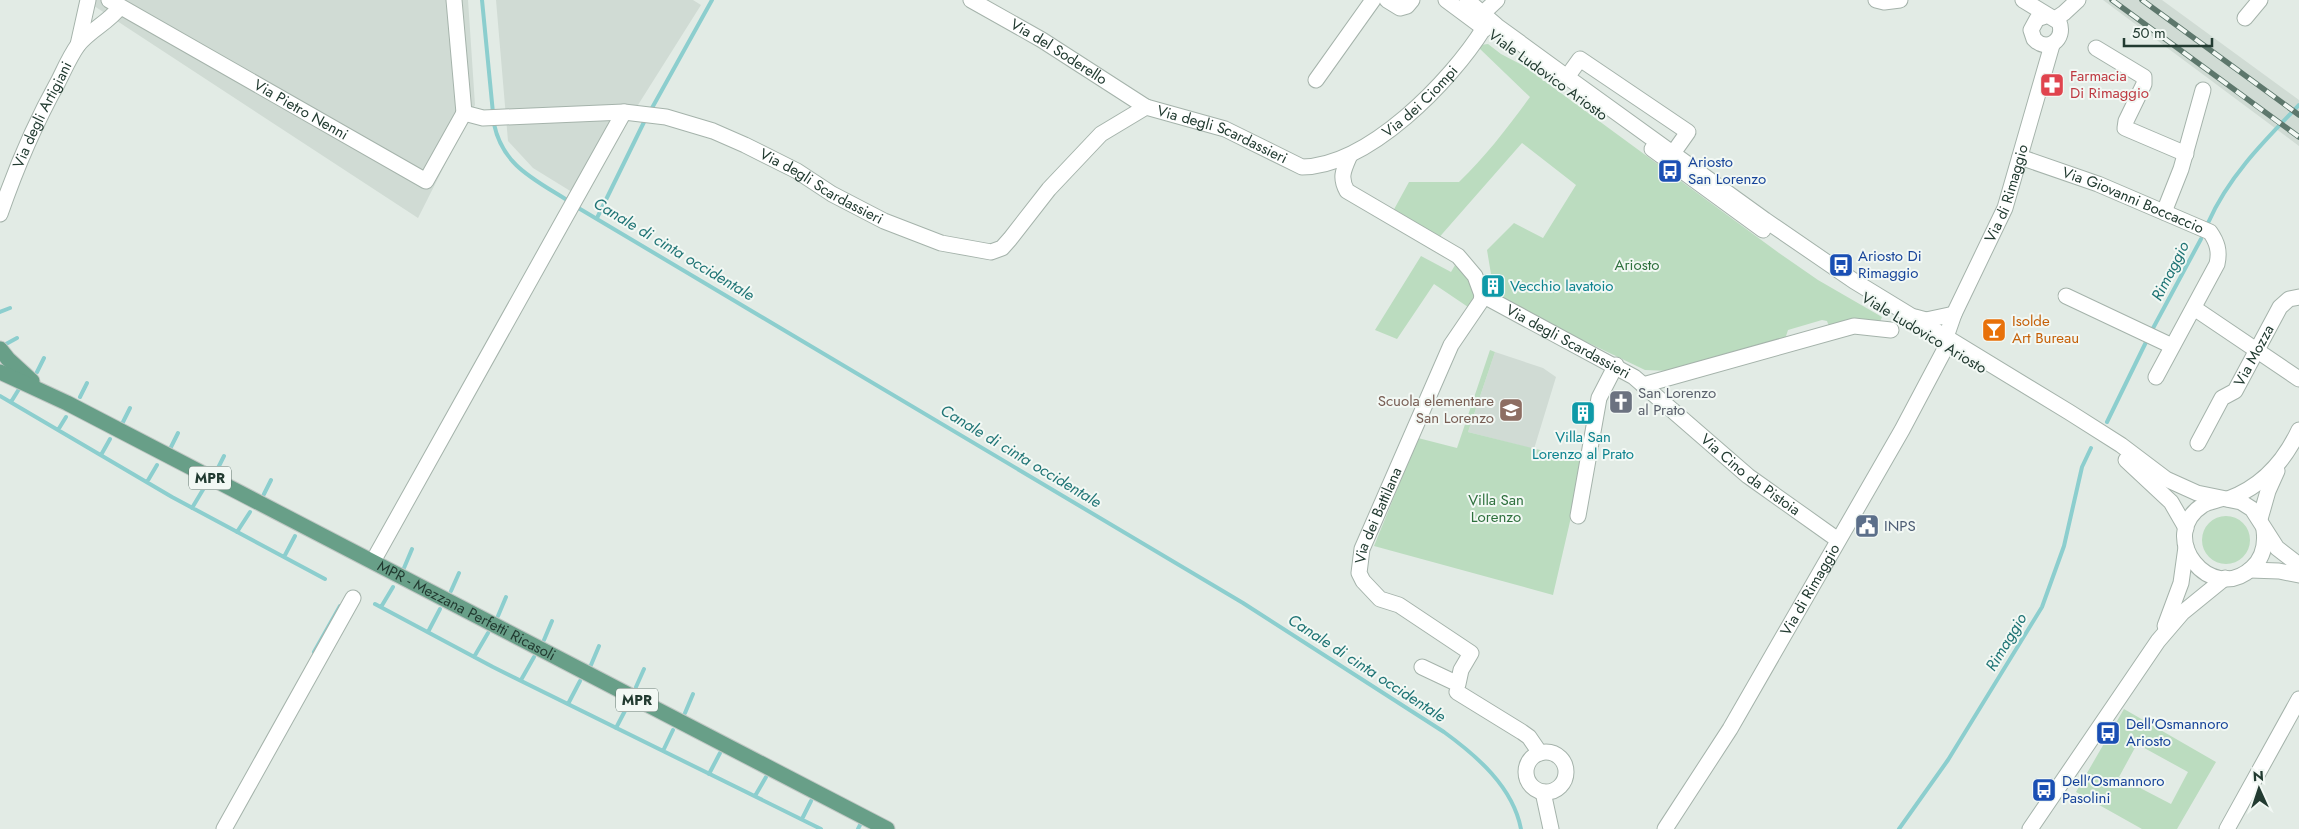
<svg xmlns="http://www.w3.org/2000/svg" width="2299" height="829" font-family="Jost,sans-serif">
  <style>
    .built { fill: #d0dbd4 }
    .green { fill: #bbdcbf; fill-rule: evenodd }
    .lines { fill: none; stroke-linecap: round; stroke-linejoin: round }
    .stream { stroke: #8ccece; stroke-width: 4 }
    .minor-casing { stroke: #a5b3ab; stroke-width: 17 }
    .major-casing { stroke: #c1c8c5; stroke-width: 17 }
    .minor { stroke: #fff; stroke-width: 15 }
    .major { stroke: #689f88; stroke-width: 15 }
    .rail-casing { stroke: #5d776c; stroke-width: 5.5 }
    .rail { stroke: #f2f8f4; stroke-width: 4; stroke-dasharray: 11; stroke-linecap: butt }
    .labels { text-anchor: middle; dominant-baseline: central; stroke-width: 4; stroke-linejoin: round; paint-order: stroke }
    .shield { fill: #f2f8f4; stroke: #60746c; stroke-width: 1 }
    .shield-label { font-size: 14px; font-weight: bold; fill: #223b31 }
    .street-label { font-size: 15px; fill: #223b31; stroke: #f2f8f4 }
    .health-label { font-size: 15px; fill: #be3a42; stroke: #f2f8f4; text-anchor: start }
    .transit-label { font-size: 15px; fill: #164399; stroke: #f2f8f4; text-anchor: start }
    .park-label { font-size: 15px; fill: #2e703d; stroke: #f2f8f4 }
    .culture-label { font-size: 15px; fill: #0d838f; stroke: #f2f8f4; text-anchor: start }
    .food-label { font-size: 15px; fill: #c56008; stroke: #f2f8f4; text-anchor: start }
    .worship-label { font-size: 15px; fill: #5b616d; stroke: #f2f8f4; text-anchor: start }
    .education-label { font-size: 15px; fill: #785e54; stroke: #f2f8f4; text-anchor: end }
    .service-label { font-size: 15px; fill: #4e5e75; stroke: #f2f8f4; text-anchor: start }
    .water-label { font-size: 16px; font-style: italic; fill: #1f7475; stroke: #f2f8f4 }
  </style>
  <rect width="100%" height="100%" fill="#e2ebe5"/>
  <!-- built -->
  <path class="built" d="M85,0H468L475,105L418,218Z
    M496,0H693L701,5L580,197L533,168L508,141Z
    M2103,0H2162L2299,100V146Z
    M1495,352L1543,368L1556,377L1534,449L1468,432Z"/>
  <!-- green -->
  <path class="green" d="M1488,44L1501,54L1524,66L1779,253L1818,280L1882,317L1879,325L1830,329L1827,321L1822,320L1788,330L1784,342L1725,354L1671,371L1645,370L1495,298L1487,250L1514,223L1543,238L1576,185L1522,143L1436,241L1392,213L1409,182H1459C1486,156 1508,127 1530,97L1479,48L1480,45Z
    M1421,256L1451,272L1458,260L1478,294L1468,307L1434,284L1397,339L1375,330Z
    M1490,350L1495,352L1468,432L1584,461L1553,595L1374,546L1418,438L1457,448Z
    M2202 540a24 24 0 1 1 48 0a24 24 0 1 1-48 0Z
    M2124,709L2216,762L2177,829H2142L2076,792ZM2137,744L2188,772L2171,804L2119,777Z"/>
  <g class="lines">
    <!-- stream -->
    <path class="stream" d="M482,0L493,113
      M652,108L712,0
      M494,124C503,167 536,180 570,202
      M575,206L1243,603L1444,732C1477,756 1513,787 1521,829
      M597,218L646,118
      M2208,223C2228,177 2264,141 2299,105
      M0,312L10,308
      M2151,332L2201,239
      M6,344L17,338
      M37,372L44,358
      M0,396L172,497L325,579
      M80,397L87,383
      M11,402L19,389
      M123,422L130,408
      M2107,422L2148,338
      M58,430L66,417
      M171,447L178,433
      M101,455L110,439
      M217,470L224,456
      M147,482L157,465
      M264,494L271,480
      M192,508L204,488
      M237,532L250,512
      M284,557L295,536
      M404,568L412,549
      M451,591L459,573
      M375,604L493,667L821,829
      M381,607L393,587
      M498,616L506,597
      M428,632L440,609
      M544,640L552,621
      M314,652L340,606
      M474,657L488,633
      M591,665L599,646
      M521,680L534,657
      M636,687L644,669
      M568,704L580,681
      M685,713L693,694
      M616,728L628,705
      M663,751L673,730
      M709,774L720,753
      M755,796L766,777
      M802,819L811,801
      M858,829L860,825
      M1899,829L1948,760L2042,607L2064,546L2082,467L2091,448"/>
    <defs>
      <g id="minor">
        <path id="s1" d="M109,0L426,181L464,113"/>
        <path d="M454,0L464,113"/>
        <path id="s2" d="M971,0L1042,40L1146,107"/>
        <path d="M1387,0L1400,8L1407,6L1412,0"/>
        <path d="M1446,0L1485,29"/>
        <path d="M1467,0L1497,26L1567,77L1765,220L1854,281L2069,412L2121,445L2166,479L2197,493L2241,502L2252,509L2277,548L2299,565"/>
        <path d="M1876,0L1884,2L1900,0"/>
        <path d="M2023,0L2059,22C2066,40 2047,53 2034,39L2031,30L2037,19L2046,16"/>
        <path d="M1482,14L1497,0"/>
        <path d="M2245,18L2260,0"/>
        <path d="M2055,19L2064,13L2078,0"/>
        <path d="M78,45L88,0"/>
        <path d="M2096,48L2144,77V84L2126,121L2125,128L2186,154"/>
        <path d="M1567,77L1580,59L1688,132L1671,156L1666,155"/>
        <path d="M1316,80L1373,0"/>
        <path id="s3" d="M464,113L483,118L624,112L666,117L713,131L745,145L797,171L832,194L884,221L941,243L991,252L1002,248L1010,239L1049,189L1101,134L1146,107L1225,129L1302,167C1369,166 1451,81 1484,28"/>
        <path d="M1652,149L1763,230"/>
        <path id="s4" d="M1350,155C1344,169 1339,177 1347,191L1458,256L1475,276L1482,295L1634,377L1748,476L1838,540"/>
        <path id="s5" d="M2020,157L2098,184L2210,232C2217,242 2220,251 2217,264L2156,377"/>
        <path d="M2164,212L2181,169L2203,90"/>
        <path id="s6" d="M0,214C16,168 34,125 58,82C64,70 70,56 78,45C91,29 108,23 120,7"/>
        <path d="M2066,296L2172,346"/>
        <path d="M2194,308L2299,379"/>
        <path id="s7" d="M1954,314L2005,208L2052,45"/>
        <path d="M1915,317L1926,320L1954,314L1946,337"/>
        <path d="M1643,385L1854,326L1891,330"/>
        <path id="s8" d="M2198,443L2222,398L2235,391L2280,307L2289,299L2299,297"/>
        <path d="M2126,460L2171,502L2186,528"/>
        <path d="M2221,499C2215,501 2208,502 2203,505C2155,536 2211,606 2252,568C2263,558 2266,545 2264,530"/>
        <path d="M2228,499C2261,487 2284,462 2299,430"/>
        <path d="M1578,516L1599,398L1616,365"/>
        <path d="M2260,519L2268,491L2277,471"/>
        <path d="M377,554L624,112"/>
        <path d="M2250,570L2279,571L2299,575"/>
        <path d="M2165,626L2181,583L2186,547"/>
        <path id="s9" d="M1422,667L1458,684L1461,670L1471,653L1399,605L1380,599L1363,581L1359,573L1362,549L1451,345L1481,301L1482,295"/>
        <path d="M1457,692L1522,732L1529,737L1540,753"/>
        <circle cx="1546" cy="772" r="20"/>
        <path d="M1543,792L1551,829"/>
        <path d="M224,829L353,598"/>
        <path id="s10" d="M1665,829L1730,729L1902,430L1946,347"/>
        <path d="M2030,829L2158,641L2182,613L2225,578"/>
        <path d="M2227,829L2299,699"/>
      </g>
      <g id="major">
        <path d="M0,349L8,359L32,381"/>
        <path id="s11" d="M0,372L67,403L887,829"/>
      </g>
    </defs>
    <!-- minor casing -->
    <use href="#minor" class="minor-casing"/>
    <!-- major casing -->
    <use href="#major" class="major-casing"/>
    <!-- minor -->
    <use href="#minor" class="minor"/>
    <!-- major -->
    <use href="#major" class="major"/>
    <defs>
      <path id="rail" d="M2112,0L2299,137
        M2142,0L2299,115"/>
    </defs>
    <!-- rail casing -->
    <use href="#rail" class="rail-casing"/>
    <!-- rail -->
    <use href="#rail" class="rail"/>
  </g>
  <!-- icons -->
  <defs>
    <symbol id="pharmacy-square" viewBox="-11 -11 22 22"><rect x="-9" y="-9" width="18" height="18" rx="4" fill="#e0444e" stroke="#f2f8f4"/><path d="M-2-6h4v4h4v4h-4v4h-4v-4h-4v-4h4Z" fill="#fff"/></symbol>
    <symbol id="bus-square" viewBox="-11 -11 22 22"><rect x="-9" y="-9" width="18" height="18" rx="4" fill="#1a4fb4" stroke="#f2f8f4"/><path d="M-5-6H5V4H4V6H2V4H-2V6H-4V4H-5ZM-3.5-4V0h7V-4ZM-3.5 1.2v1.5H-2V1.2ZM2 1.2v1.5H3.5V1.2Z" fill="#fff"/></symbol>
    <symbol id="building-square" viewBox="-11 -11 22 22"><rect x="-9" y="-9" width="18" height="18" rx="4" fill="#0f9aa8" stroke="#f2f8f4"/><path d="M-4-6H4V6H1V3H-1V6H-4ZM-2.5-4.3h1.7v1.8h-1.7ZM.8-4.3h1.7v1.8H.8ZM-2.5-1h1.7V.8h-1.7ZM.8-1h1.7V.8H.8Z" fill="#fff"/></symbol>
    <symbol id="bar-square" viewBox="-11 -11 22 22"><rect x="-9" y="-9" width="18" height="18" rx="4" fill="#e8710a" stroke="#f2f8f4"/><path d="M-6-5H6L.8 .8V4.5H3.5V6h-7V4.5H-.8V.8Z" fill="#fff"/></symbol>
    <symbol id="church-square" viewBox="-11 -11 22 22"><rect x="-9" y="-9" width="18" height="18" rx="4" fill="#6b7280" stroke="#f2f8f4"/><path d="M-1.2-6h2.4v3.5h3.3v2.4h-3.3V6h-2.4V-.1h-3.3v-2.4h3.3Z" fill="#fff"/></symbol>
    <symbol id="school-square" viewBox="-11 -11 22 22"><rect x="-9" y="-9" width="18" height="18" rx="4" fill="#8d6e63" stroke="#f2f8f4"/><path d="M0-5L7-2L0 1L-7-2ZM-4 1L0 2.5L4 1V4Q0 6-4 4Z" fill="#fff"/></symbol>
    <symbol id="civic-square" viewBox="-11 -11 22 22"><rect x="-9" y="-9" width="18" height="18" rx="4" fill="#5c6f8a" stroke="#f2f8f4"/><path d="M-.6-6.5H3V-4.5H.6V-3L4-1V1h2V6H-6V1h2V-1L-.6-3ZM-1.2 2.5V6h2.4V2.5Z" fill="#fff"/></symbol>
  </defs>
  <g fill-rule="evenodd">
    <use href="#pharmacy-square" x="2038" y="71" width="28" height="28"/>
    <use href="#bus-square" x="1656" y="157" width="28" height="28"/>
    <use href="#bus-square" x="1827" y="251" width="28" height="28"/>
    <use href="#building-square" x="1479" y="272" width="28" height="28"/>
    <use href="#bar-square" x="1980" y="316" width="28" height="28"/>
    <use href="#church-square" x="1607" y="388" width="28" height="28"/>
    <use href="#school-square" x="1497" y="396" width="28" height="28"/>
    <use href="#building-square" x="1569" y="399" width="28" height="28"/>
    <use href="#civic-square" x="1853" y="512" width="28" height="28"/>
    <use href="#bus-square" x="2094" y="719" width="28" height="28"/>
    <use href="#bus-square" x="2030" y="776" width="28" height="28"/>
  </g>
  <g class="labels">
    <!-- shield labels -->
    <g class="shield">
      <rect x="189" y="466.5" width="42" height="23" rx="4"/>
      <rect x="616" y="688.5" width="42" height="23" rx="4"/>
    </g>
    <g class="shield-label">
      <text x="210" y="478">MPR</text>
      <text x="637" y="700">MPR</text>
    </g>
    <!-- street labels -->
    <g class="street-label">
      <text stroke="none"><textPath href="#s2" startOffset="102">Via del Soderello</textPath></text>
      <text transform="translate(1548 75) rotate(36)">Viale Ludovico Ariosto</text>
      <text stroke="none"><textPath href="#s3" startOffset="1079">Via dei Ciompi</textPath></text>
      <text stroke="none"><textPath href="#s1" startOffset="221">Via Pietro Nenni</textPath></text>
      <text stroke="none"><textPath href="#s6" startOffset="108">Via degli Artigiani</textPath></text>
      <text stroke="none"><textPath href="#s3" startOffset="854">Via degli Scardassieri</textPath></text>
      <text stroke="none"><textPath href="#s3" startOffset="374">Via degli Scardassieri</textPath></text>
      <text stroke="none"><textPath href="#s7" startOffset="132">Via di Rimaggio</textPath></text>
      <text stroke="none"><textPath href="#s5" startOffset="121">Via Giovanni Boccaccio</textPath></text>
      <text transform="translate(1924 333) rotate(31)">Viale Ludovico Ariosto</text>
      <text stroke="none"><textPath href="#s4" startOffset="311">Via degli Scardassieri</textPath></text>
      <text stroke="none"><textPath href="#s8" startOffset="106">Via Mozza</textPath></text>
      <text stroke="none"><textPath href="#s4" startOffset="538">Via Cino da Pistoia</textPath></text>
      <text stroke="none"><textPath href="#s9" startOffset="275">Via dei Battilana</textPath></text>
      <text stroke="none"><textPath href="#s10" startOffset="280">Via di Rimaggio</textPath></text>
      <text stroke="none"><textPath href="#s11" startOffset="524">MPR - Mezzana Perfetti Ricasoli</textPath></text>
    </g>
    <!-- health labels -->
    <g class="health-label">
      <text x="2070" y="76">Farmacia<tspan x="2070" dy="17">Di Rimaggio</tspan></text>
    </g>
    <!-- transit labels -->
    <g class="transit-label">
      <text x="1688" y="162">Ariosto<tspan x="1688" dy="17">San Lorenzo</tspan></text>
      <text x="1858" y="256">Ariosto Di<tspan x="1858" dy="17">Rimaggio</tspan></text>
      <text x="2126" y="724">Dell'Osmannoro<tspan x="2126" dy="17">Ariosto</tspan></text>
      <text x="2062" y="781">Dell'Osmannoro<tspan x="2062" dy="17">Pasolini</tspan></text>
    </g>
    <!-- park labels -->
    <g class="park-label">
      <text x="1637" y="265">Ariosto</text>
      <text x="1496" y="500">Villa San<tspan x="1496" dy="17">Lorenzo</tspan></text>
    </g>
    <!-- culture labels -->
    <g class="culture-label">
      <text x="1510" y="286">Vecchio lavatoio</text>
      <text x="1583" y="437" text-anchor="middle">Villa San<tspan x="1583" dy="17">Lorenzo al Prato</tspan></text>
    </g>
    <!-- food labels -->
    <g class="food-label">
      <text x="2012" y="321">Isolde<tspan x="2012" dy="17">Art Bureau</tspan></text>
    </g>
    <!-- worship labels -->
    <g class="worship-label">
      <text x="1638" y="393">San Lorenzo<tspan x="1638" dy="17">al Prato</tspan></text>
    </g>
    <!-- education labels -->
    <g class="education-label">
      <text x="1494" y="401">Scuola elementare<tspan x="1494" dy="17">San Lorenzo</tspan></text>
    </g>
    <!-- service labels -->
    <g class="service-label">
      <text x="1884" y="526">INPS</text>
    </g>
    <!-- water labels -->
    <g class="water-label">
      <text transform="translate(674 249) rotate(31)">Canale di cinta occidentale</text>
      <text transform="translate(2170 271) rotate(-63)">Rimaggio</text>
      <text transform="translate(1021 456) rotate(31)">Canale di cinta occidentale</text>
      <text transform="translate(2006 642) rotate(-59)">Rimaggio</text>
      <text transform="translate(1367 668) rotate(33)">Canale di cinta occidentale</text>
    </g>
  </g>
  <!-- north arrow -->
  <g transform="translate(2259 789) rotate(357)" stroke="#f2f8f4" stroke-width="4" paint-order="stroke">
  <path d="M0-4L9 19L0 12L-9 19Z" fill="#223b31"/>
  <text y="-8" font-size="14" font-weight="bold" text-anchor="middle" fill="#223b31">N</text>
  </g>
  <!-- scale -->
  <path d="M2124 38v8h88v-8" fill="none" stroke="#223b31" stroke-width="2.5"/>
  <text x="2132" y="38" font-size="15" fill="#223b31" stroke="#f2f8f4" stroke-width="4" paint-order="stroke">50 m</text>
</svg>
